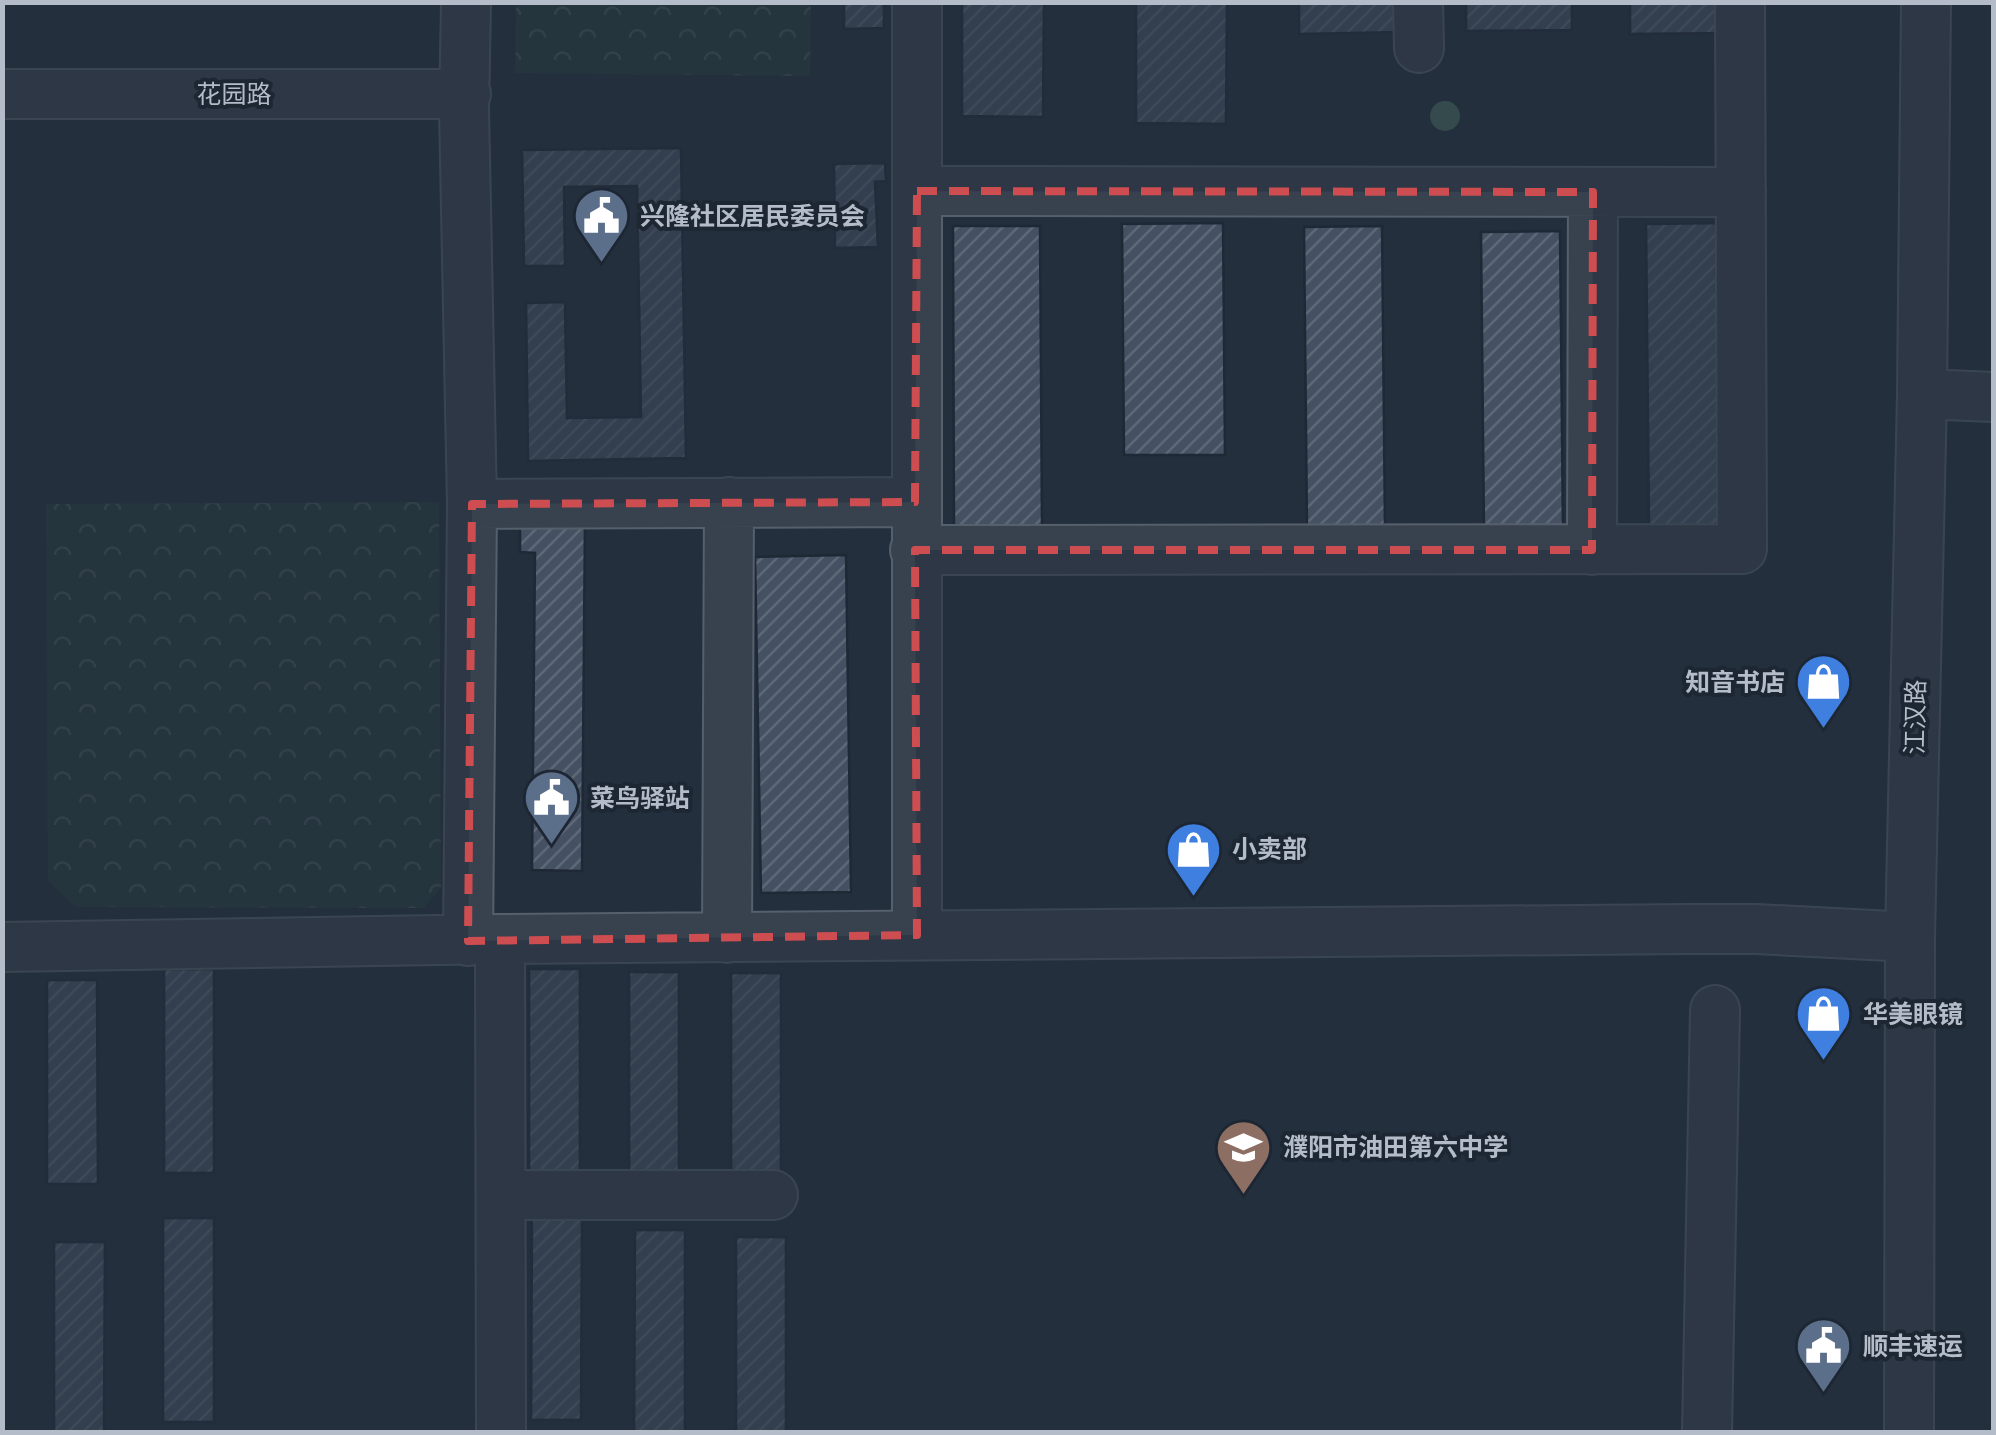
<svg xmlns="http://www.w3.org/2000/svg" width="1996" height="1435" font-family="'Archivo Narrow','Noto Sans SC',sans-serif">
  <style>
    .park { fill: url(#park-crowns) }
    .building { fill: url(#building-hatch); stroke: #1f2835; stroke-width: 2.5 }
    .lines { fill: none; stroke-linecap: round; stroke-linejoin: round }
    .minor-casing { stroke: #565f6c; stroke-width: 52 }
    .minor { stroke: #38414e; stroke-width: 48 }
    .tree { fill: #4b6a5d }
    .marked { fill: none; stroke: #ce4d50; stroke-width: 8; stroke-dasharray: 20 12; stroke-linejoin: round }
    .labels { text-anchor: middle; dominant-baseline: central; stroke-width: 8; stroke-linejoin: round; paint-order: stroke }
    .street-label { font-size: 25px; fill: #b4bcc9; stroke: #1d2633 }
    .poi-label { font-size: 25px; font-weight: bold; fill: #b4bcc9; stroke: #1d2633; text-anchor: start }
  </style>
  <defs>
    <pattern id="park-crowns" width="20" height="18" patternUnits="userSpaceOnUse" patternTransform="scale(2.5)"><rect width="20" height="18" fill="#263c3f"/><path d="M2 6a3 3 0 1 1 6 0M12 15a3 3 0 1 1 6 0" fill="none" stroke="#435659"/></pattern>
    <pattern id="building-hatch" width="6" height="6" patternUnits="userSpaceOnUse" patternTransform="scale(2.5)"><rect width="6" height="6" fill="#455162"/><path d="M-1 1l2-2M0 6l6-6M5 7l2-2" fill="none" stroke="#5d6877"/></pattern>
  </defs>
  <rect width="100%" height="100%" fill="#242f3e"/>
  <!-- park -->
  <path class="park" d="M516,3H811L810,76L515,73Z
    M439,502L441,887L424,908L76,907L48,881L46,504Z"/>
  <!-- building -->
  <path class="building" d="M844,2H884V28L844,29Z
    M962,2H1044L1043,117L962,116Z
    M1136,2H1227L1226,124L1136,123Z
    M1299,2H1405V32L1299,34Z
    M1466,2H1572V30L1466,31Z
    M1630,2H1735L1736,33L1630,34Z
    M681,148L686,458L528,461L526,303L565,302L567,418L641,417L637,186L564,187L565,266H524L522,150Z
    M885,163L886,181L875,182L878,247L835,248L834,164Z
    M1223,223L1225,455H1124L1122,224Z
    M1724,223L1728,526H1649L1646,224Z
    M953,226H1040L1042,527H954Z
    M1382,226L1385,529H1307L1304,227Z
    M1560,231L1563,534L1484,535L1481,232Z
    M520,520H585L582,871L532,870L535,553L520,552Z
    M846,555L851,892L761,893L755,557Z
    M164,969H214V1173H164Z
    M529,969H580V1172H529Z
    M629,972H679V1176H629Z
    M731,973H781V1177H731Z
    M47,980H97L98,1184H47Z
    M532,1216H582L581,1420H531Z
    M163,1218H214V1422H163Z
    M635,1230H685V1432H634Z
    M736,1237H786V1432H736Z
    M54,1242H105L104,1432H54Z"/>
  <g class="lines">
    <defs>
      <path id="minor" d="M466,2L464,110L472,504L468,941
        M1418,2L1419,48
        M2,94H466
        M917,191L1741,192
        M1922,394L1994,397
        M472,504L915,502
        M915,550L1742,549L1740,2
        M1592,550L1593,192
        M917,935V2
        M727,938L729,502
        M500,939L501,1432
        M2,947L500,939L1689,929H1756L1910,937
        M501,1195H773
        M1707,1432L1715,1010
        M1909,1432L1910,937L1922,394L1926,2"/>
    </defs>
    <!-- minor casing -->
    <use href="#minor" class="minor-casing"/>
    <!-- minor -->
    <use href="#minor" class="minor"/>
  </g>
  <!-- trees -->
  <circle class="tree" cx="1445" cy="116" r="15"/>
  <!-- marked area -->
  <path d="M0 0H1996V1435H0ZM917,191L1593,192L1592,550H915L917,935L468,941L472,504L915,502Z" fill="#242f3e" fill-opacity=".55" fill-rule="evenodd"/>
  <path class="marked" d="M917,191L1593,192L1592,550H915L917,935L468,941L472,504L915,502Z"/>
  <!-- icons -->
  <defs>
    <symbol id="civic-pin" viewBox="-11 -11 22 30"><path d="M0 17L-7.5 6A9.5 9.5 0 1 1 7.5 6Z" fill="#5c6f8a" stroke="#1d2633"/><path d="M-.6-6.5H3V-4.5H.6V-3L4-1V1h2V6H-6V1h2V-1L-.6-3ZM-1.2 2.5V6h2.4V2.5Z" fill="#fff"/></symbol>
    <symbol id="shop-pin" viewBox="-11 -11 22 30"><path d="M0 17L-7.5 6A9.5 9.5 0 1 1 7.5 6Z" fill="#3f7fe0" stroke="#1d2633"/><path d="M-5-2.5h2.3a2.7 3.5 0 0 1 5.4 0H5L5.5 6h-11ZM-1.5-2.5h3a1.5 2.3 0 0 0-3 0Z" fill="#fff"/></symbol>
    <symbol id="school-pin" viewBox="-11 -11 22 30"><path d="M0 17L-7.5 6A9.5 9.5 0 1 1 7.5 6Z" fill="#8d6e63" stroke="#1d2633"/><path d="M0-5L7-2L0 1L-7-2ZM-4 1L0 2.5L4 1V4Q0 6-4 4Z" fill="#fff"/></symbol>
  </defs>
  <g fill-rule="evenodd">
    <use href="#civic-pin" x="570" y="184" width="63" height="86"/>
    <use href="#shop-pin" x="1792" y="650" width="63" height="86"/>
    <use href="#civic-pin" x="520" y="766" width="63" height="86"/>
    <use href="#shop-pin" x="1162" y="818" width="63" height="86"/>
    <use href="#shop-pin" x="1792" y="982" width="63" height="86"/>
    <use href="#school-pin" x="1212" y="1116" width="63" height="86"/>
    <use href="#civic-pin" x="1792" y="1314" width="63" height="86"/>
  </g>
  <g class="labels">
    <!-- street labels -->
    <g class="street-label">
      <text x="234" y="94">花园路</text>
      <text transform="translate(1915 717) rotate(-89)">江汉路</text>
    </g>
    <!-- poi labels -->
    <g class="poi-label">
      <text x="640" y="216">兴隆社区居民委员会</text>
      <text x="1785" y="682" text-anchor="end">知音书店</text>
      <text x="590" y="798">菜鸟驿站</text>
      <text x="1232" y="849">小卖部</text>
      <text x="1863" y="1014">华美眼镜</text>
      <text x="1283" y="1147">濮阳市油田第六中学</text>
      <text x="1863" y="1346">顺丰速运</text>
    </g>
  </g>
  <!-- border -->
  <rect width="1996" height="1435" fill="none" stroke="#b4bcc9" stroke-width="10"/>
</svg>
